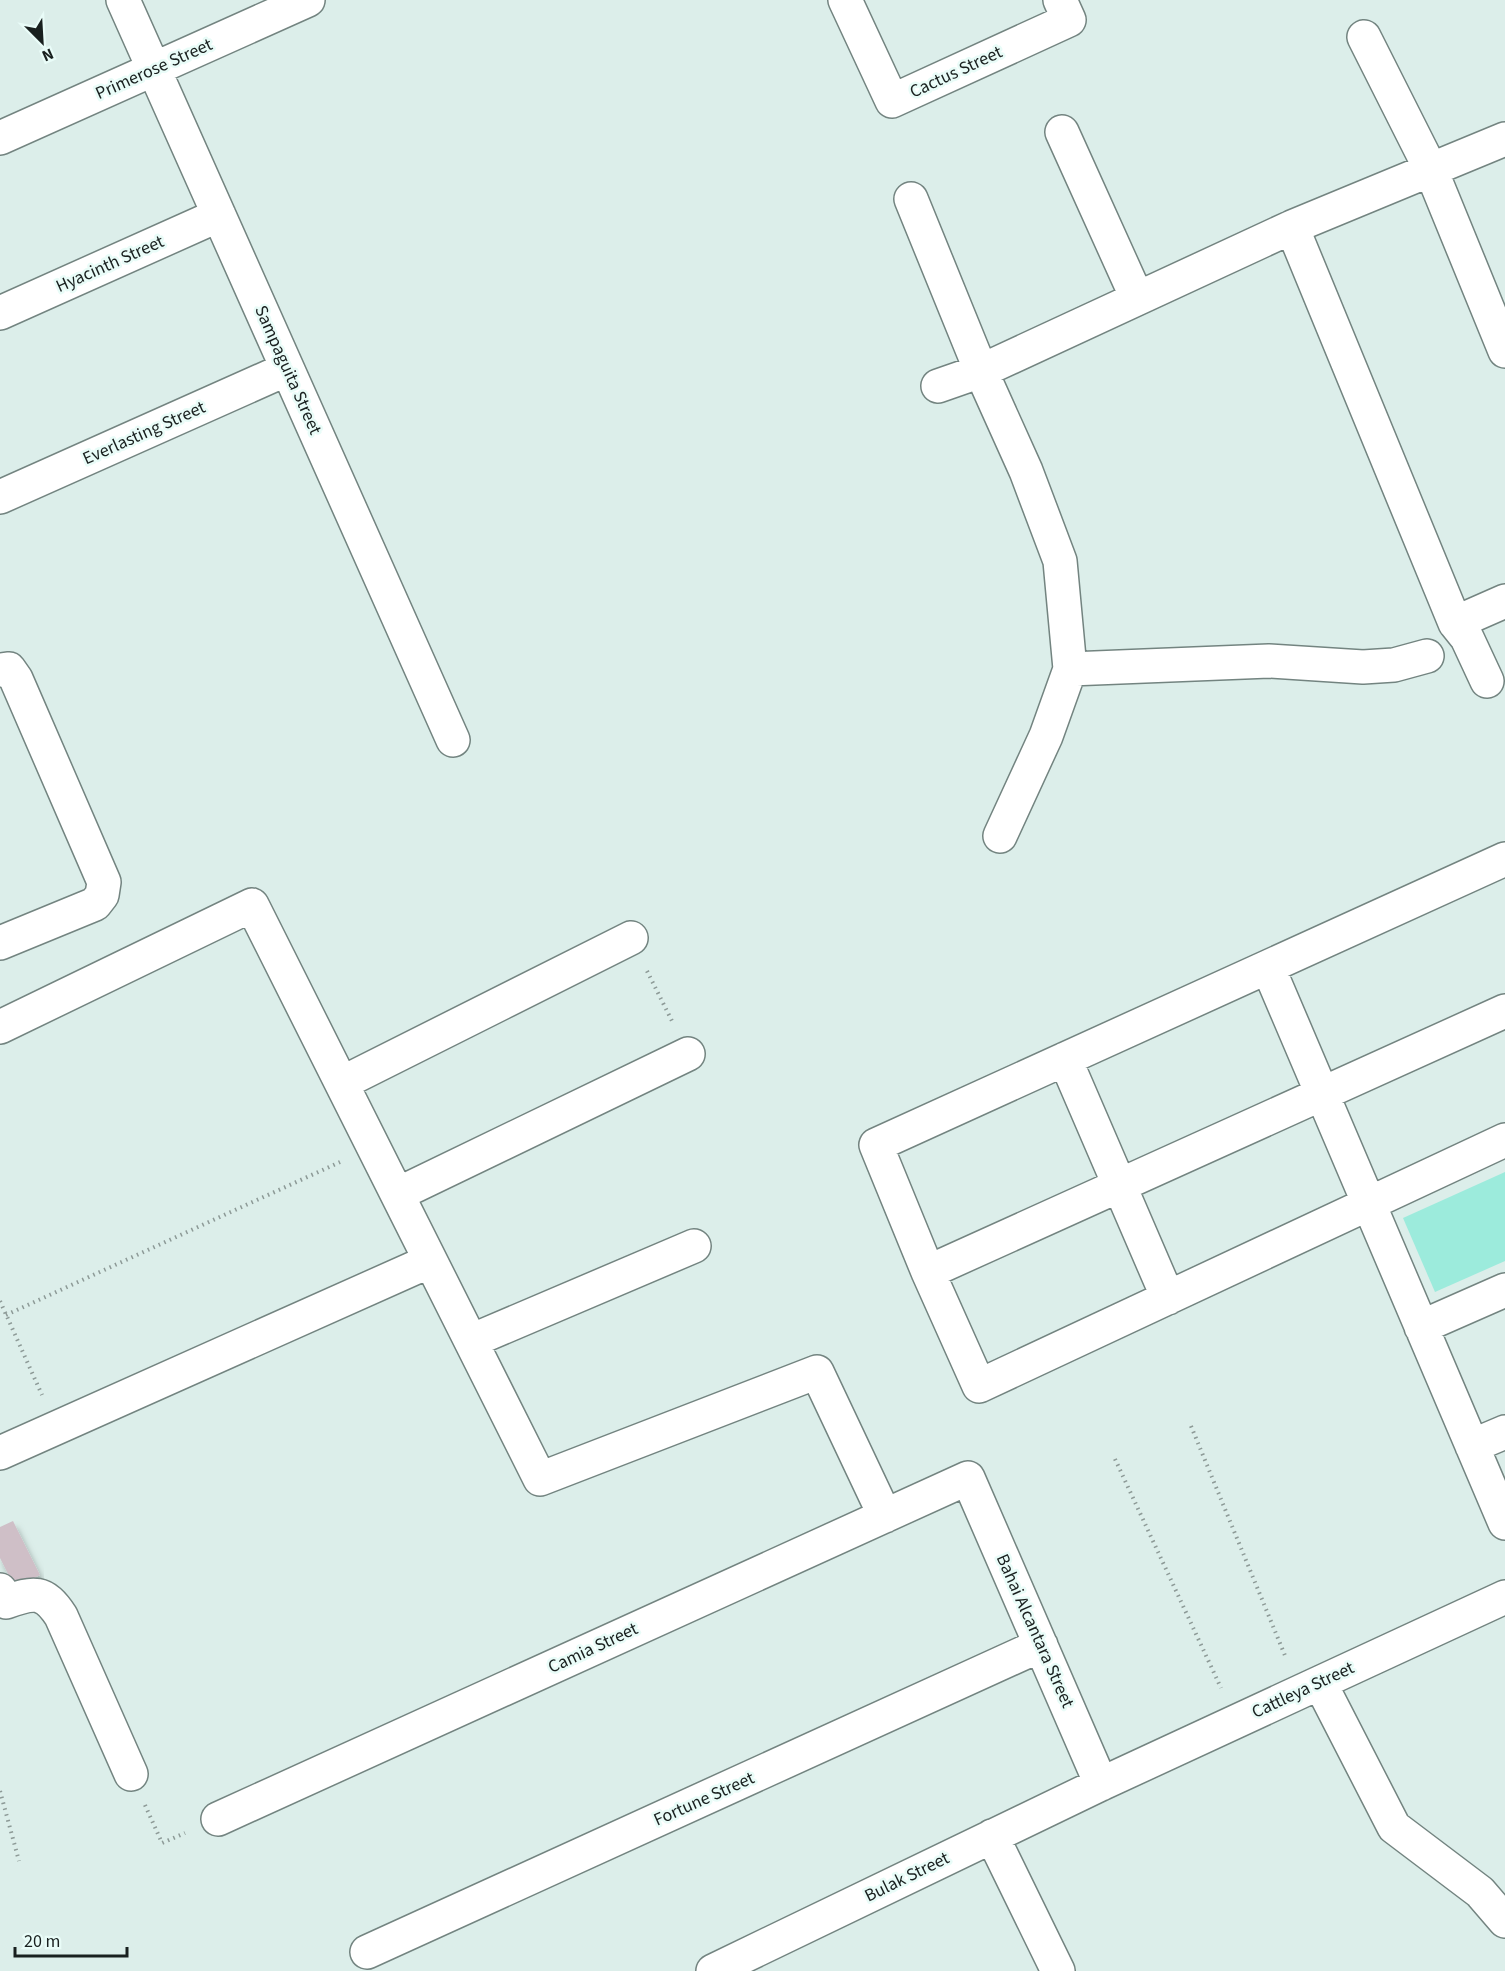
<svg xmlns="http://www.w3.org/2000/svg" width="1505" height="1971" font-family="'Source Sans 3',sans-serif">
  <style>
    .green { fill: #9cebdc }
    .building { fill: #cfbfc7; filter: url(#shadow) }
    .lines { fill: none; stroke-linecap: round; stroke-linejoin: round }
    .minor-casing { stroke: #738480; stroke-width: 36 }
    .path { stroke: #8d9a97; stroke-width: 4; stroke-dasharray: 1.5 4.5; stroke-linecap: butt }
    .minor { stroke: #fff; stroke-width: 33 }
    .labels { text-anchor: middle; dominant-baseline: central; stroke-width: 5; stroke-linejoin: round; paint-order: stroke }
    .street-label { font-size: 18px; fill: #19201f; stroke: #e9fcf8 }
  </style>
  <defs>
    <filter id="shadow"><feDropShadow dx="3.5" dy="6" stdDeviation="3" flood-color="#0004"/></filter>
  </defs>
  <rect width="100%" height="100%" fill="#dceeea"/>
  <!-- green -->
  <path class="green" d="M1505,1172V1261L1435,1292L1403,1218Z"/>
  <!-- building -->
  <path class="building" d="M13,1521L40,1575L15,1588L0,1558V1527Z"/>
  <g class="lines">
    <defs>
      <path id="minor" d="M123,0L453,740
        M845,0L892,101L1069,20L1060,0
        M1364,37L1431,170L1505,351
        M1062,132L1137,298
        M0,138L308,0
        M911,199L981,371L1026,471L1060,561L1070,669L1046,736L1000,836
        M1292,227L1455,623L1467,638L1487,681
        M0,313L219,215
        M938,386L981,371L1292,227L1505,139
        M0,497L287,369
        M1455,623L1505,601
        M1070,669L1269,661L1363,667L1394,665L1427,656
        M0,670L9,669L16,679L104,882L102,895L95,904L0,943
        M1505,859L876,1145L928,1272L979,1386L1505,1140
        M1268,967L1505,1523
        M0,1027L252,905L540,1479L817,1372L885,1516
        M1065,1059L1168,1298
        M342,1083L631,938
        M398,1194L688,1054
        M928,1272L1505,1011
        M1421,1327L1505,1290
        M471,1341L694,1246
        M1472,1446L1505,1432
        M0,1453L430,1261
        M0,1590L6,1602C34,1592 44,1590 61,1616L131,1774
        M1320,1683L1394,1827L1480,1892L1505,1921
        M218,1819L968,1478L1101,1784
        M992,1836L1058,1971
        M367,1952L1041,1645
        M713,1971L1101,1784L1505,1597"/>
    </defs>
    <!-- minor casing -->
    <use href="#minor" class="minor-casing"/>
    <!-- path -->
    <path class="path" d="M647,971L673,1023
      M0,1301L42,1395
      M6,1315L340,1162
      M1191,1426L1286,1658
      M1115,1459L1221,1688
      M0,1791L19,1861
      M145,1805L162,1843L185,1833"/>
    <!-- minor -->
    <use href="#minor" class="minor"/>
  </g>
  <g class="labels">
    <!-- street labels -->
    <g class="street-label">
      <text transform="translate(154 69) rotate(-24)">Primerose Street</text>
      <text transform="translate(956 72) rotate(-25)">Cactus Street</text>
      <text transform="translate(110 264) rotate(-24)">Hyacinth Street</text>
      <text transform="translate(288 370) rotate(66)">Sampaguita Street</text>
      <text transform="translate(144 433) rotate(-24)">Everlasting Street</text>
      <text transform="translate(1035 1631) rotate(66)">Bahai Alcantara Street</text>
      <text transform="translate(593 1648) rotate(-25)">Camia Street</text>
      <text transform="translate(1303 1690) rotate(-25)">Cattleya Street</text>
      <text transform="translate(704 1799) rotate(-24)">Fortune Street</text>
      <text transform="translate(907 1877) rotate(-26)">Bulak Street</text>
    </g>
  </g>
  <!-- north arrow -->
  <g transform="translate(42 42) rotate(156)" stroke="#e9fcf8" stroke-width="4.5" paint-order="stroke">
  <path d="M0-4.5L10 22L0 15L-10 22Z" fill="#19201f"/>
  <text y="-9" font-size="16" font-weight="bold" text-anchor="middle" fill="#19201f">N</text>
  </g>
  <!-- scale -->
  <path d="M15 1947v9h112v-9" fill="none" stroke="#19201f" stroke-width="3"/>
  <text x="24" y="1947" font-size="18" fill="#19201f" stroke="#e9fcf8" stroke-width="4.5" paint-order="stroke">20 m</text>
</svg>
